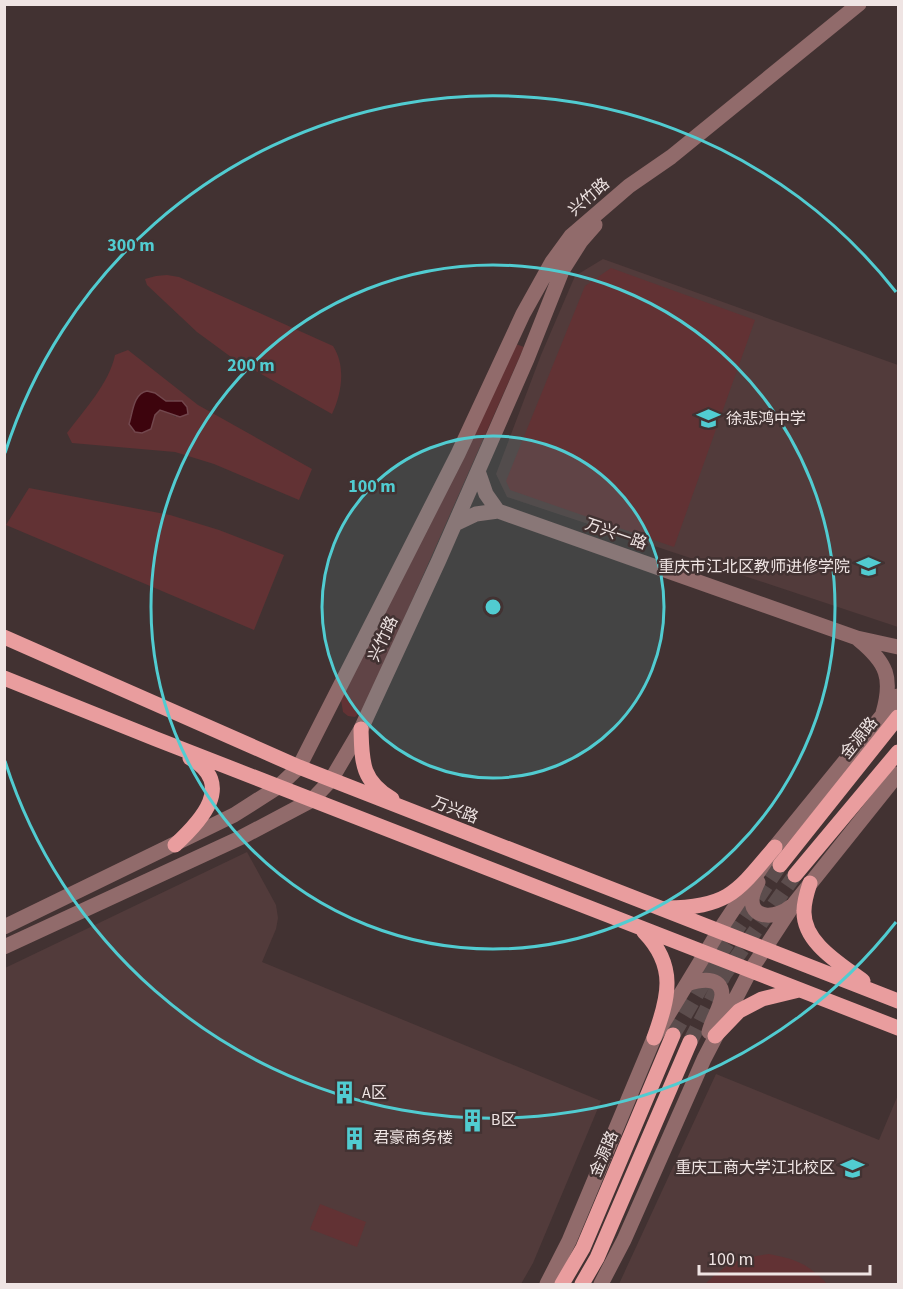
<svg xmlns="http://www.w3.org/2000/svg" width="903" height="1289" font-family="'Source Sans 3','Noto Sans SC',sans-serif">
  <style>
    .built { fill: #523b3b }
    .green { fill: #623234; fill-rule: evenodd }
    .water { fill: #3d040d; stroke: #72474d; stroke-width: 1.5 }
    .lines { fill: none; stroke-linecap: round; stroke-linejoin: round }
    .major-tunnel { stroke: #5c4d4d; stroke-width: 15; stroke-dasharray: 15 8; stroke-linecap: butt }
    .minor { stroke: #916b6b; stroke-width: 15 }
    .major { stroke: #e99d9e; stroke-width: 15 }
    .ring { fill: none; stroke: #51ccd1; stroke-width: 3 }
    .labels { text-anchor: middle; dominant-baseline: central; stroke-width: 5; stroke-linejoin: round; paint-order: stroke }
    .street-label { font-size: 16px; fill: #efe4e3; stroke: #423232 }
    .poi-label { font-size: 16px; fill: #efe4e3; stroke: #423232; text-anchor: start }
    .centre { fill: #51ccd1; stroke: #423232; stroke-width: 3 }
    .ring-label { font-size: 18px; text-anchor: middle; font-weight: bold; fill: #51ccd1; stroke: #423232; stroke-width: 5; stroke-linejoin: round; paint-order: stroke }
  </style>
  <rect width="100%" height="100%" fill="#423232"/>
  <!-- built -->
  <path class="built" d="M603,259L898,365V627L507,497L496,474L541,355L575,276Z
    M247,852L276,905L278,918L276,929L262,962L601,1101L533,1263L521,1284H5V968Z
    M716,1074L879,1140L898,1095V1284H619Z"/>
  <!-- green -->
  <path class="green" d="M611,268L755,320L674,547L510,490L506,481L585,286Z
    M167,275L179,277L333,346C346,366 342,393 332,414L231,357L197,332L147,285L145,279L156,276Z
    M516,344L524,347L364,709L355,717L348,716L343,712L341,700Z
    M128,350L198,405L312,469L299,500L214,464L175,452L72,443L67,433C84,410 109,384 115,355ZM155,393L166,401L174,400L176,417L161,410L155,415L152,427L138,433L132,430L129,424L135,400Z
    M29,488L170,515L219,530L284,555L254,630L6,525Z
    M320,1204L366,1222L357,1247L310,1229Z
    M769,1254C795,1259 809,1264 827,1284H705C727,1263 738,1258 769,1254Z"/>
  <!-- water -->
  <path class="water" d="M147,391L155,393L166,401H182L187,407L188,414L180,417L160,410L155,415L151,429L142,433L135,432L129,424C133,412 133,394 147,391Z"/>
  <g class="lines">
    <!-- major-tunnel -->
    <path class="major-tunnel" d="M673,1035L722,951L780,865
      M690,1042L724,975L795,875"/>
    <!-- minor -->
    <path class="minor" d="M498,511L857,638L898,647
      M455,524L476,514L498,511L486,494L478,471
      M859,640C887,663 893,678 883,713
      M758,882C755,888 752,894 752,900C752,921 779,917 790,907
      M4,927L234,815L278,787L299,767L458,454L523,314L552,262L571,236L629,186L671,157L859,4
      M4,947L242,837L312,800L331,780L361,729L439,560L527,359L562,271L581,241L595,225
      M687,984C699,980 722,975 722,995C721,1007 712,1020 709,1032
      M547,1284L569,1241L654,1038L719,931L775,847L898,696
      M601,1284L624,1240L704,1059L750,971L794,904L898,774"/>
    <!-- major -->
    <path class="major" d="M4,637L299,767L898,1001
      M4,678L156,739L898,1028
      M361,729C362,762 361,780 392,799
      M175,845C201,821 236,784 190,758
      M780,865L898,717
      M795,875L898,752
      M810,883C807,892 804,901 804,911C803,943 841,964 863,981
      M667,908C729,907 737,892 775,847
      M644,932C677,966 669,997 654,1038
      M715,1036L739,1011L762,999L799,990
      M562,1284L583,1248L673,1035
      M582,1284L597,1258L690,1042"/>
  </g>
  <!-- distance rings -->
  <circle cx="493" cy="607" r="171" fill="#51ccd1" fill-opacity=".12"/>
  <g class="ring">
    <circle cx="493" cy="607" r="171"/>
    <circle cx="493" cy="607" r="342"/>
    <path d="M896 922A512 512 0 0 1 5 761M5 453A512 512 0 0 1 896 292"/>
  </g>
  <!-- icons -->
  <defs>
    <symbol id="school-bare" viewBox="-9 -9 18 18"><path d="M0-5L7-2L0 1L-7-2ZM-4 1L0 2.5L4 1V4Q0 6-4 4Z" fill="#51ccd1" stroke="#423232" stroke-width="2.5" paint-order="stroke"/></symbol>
    <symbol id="university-bare" viewBox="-9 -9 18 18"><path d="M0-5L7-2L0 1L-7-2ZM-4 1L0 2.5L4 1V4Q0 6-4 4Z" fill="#51ccd1" stroke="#423232" stroke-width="2.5" paint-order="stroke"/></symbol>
    <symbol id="building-bare" viewBox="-9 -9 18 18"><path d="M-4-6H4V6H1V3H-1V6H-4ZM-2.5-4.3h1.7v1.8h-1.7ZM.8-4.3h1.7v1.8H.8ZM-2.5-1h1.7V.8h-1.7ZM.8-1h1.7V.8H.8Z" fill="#51ccd1" stroke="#423232" stroke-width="2.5" paint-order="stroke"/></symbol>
  </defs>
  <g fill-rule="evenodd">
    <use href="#school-bare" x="692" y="402" width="33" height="33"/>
    <use href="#university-bare" x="852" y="550" width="33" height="33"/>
    <use href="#building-bare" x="328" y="1076" width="33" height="33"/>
    <use href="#building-bare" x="456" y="1104" width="33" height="33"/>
    <use href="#building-bare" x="338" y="1122" width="33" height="33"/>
    <use href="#university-bare" x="836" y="1152" width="33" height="33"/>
  </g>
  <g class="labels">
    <!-- street labels -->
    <g class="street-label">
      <text transform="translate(589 197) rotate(-41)">兴竹路</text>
      <text transform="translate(616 534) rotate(19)">万兴一路</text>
      <text transform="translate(383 639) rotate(-65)">兴竹路</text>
      <text transform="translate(859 738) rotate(-51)">金源路</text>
      <text transform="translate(455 810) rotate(21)">万兴路</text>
      <text transform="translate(604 1154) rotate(-67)">金源路</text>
    </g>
    <!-- poi labels -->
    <g class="poi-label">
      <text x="726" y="419">徐悲鸿中学</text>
      <text x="850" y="567" text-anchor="end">重庆市江北区教师进修学院</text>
      <text x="362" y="1093">A区</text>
      <text x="491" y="1120">B区</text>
      <text x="373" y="1138">君豪商务楼</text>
      <text x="835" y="1168" text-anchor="end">重庆工商大学江北校区</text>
    </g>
  </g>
  <circle cx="493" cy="607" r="9" class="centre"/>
  <g class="ring-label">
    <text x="131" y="251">300 m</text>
    <text x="251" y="371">200 m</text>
    <text x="372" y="492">100 m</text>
  </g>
  <!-- border -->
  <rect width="903" height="1289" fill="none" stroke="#efe4e3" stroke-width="12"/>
  <!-- scale -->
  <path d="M699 1265v9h171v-9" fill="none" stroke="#efe4e3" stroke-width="3"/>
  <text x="708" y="1265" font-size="18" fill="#efe4e3" stroke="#423232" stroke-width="4.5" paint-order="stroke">100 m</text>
</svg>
